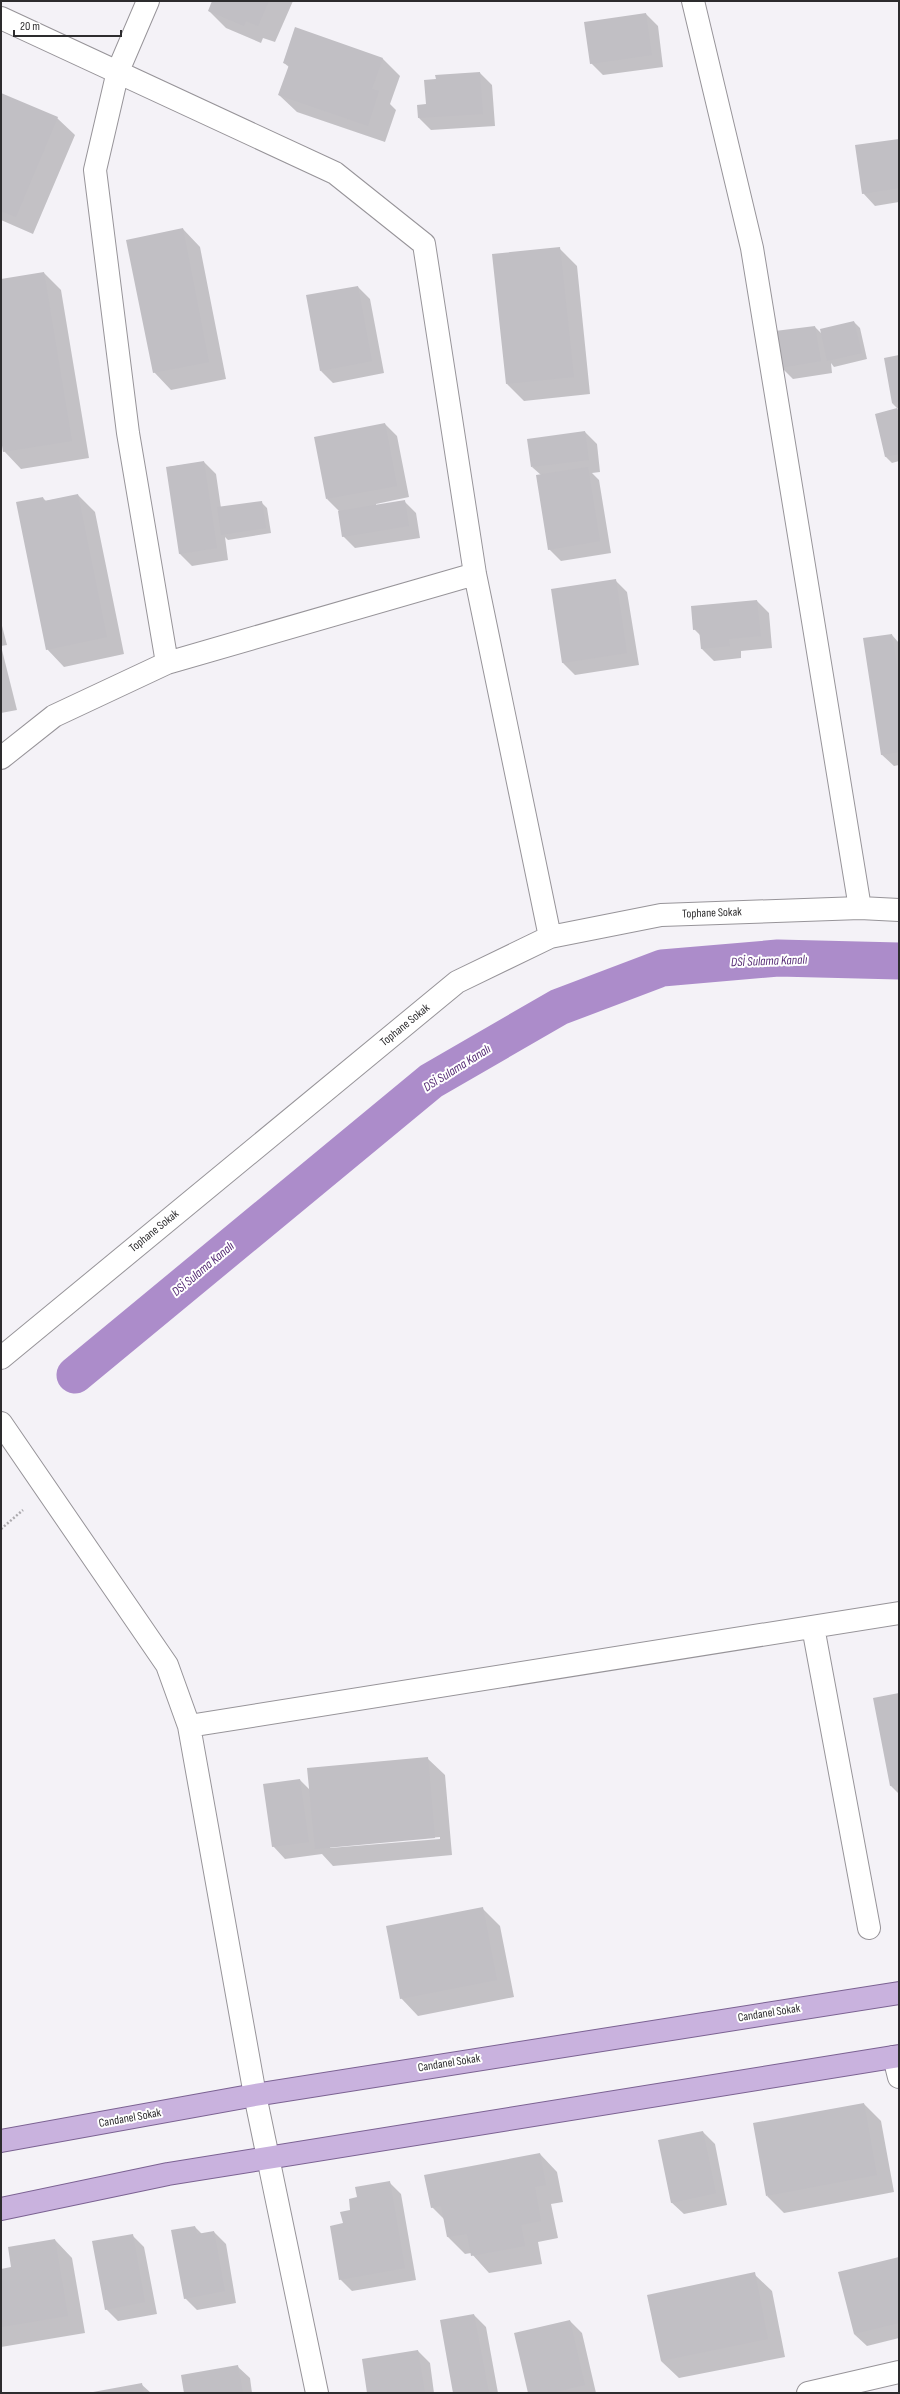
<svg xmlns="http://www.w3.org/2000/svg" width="900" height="2394" font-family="'Sofia Sans Condensed',sans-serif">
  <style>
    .shadow { fill: #0003; fill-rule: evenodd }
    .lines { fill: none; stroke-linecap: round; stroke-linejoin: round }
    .canal { stroke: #ac8cca; stroke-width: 37 }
    .building { fill: #c1bfc4 }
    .street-casing { stroke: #979499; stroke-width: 24 }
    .primary-casing { stroke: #7b6292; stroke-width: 24 }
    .path { stroke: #acaaae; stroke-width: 2.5; stroke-dasharray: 2 2; stroke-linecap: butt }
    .street { stroke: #fff; stroke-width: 22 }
    .primary { stroke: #c9b2de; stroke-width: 22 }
    .labels { text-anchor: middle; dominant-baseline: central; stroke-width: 4; stroke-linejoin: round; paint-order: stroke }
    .street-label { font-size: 12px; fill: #2d2c2e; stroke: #fff }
    .water-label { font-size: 13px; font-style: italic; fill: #572d76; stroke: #fff }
  </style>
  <rect width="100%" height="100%" fill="#f4f2f7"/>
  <!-- shadow -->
  <path class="shadow" d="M213,1H293L275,42L263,38L261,43L226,28L209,11Z
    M646,14L658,26L663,67L603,75L591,63Z
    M383,59L400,76L390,104L396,110L385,142L297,112L279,95L289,67L284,63Z
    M480,73L492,85L495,126L431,130L419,118L427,105L437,80Z
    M1,94L57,118L75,135L33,234L1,220Z
    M899,140V202L875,206L863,193Z
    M183,229L200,247L226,379L171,390L154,372Z
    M559,248L577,266L590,394L524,401L507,384Z
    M44,273L61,290L89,458L21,469L4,451L1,433V280Z
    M358,287L370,299L384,373L333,383L321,371Z
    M854,322L860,328L867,359L834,367L831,363L832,373L793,379L781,367L815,327L822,334Z
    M899,356V461L892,463L886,457L876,415L898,409L892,403Z
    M385,424L397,436L409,497L376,504V506L404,501L416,513L420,538L355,548L343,536L340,512L327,499Z
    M585,432L597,444L600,472L592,473L599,480L611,553L561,561L549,549L541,475L532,467Z
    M204,462L216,474L221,508L261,502L267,508L271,533L228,540L225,537L228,560L192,566L180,554L168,467Z
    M78,495L95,512L124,654L64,667L47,649L43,498L46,501Z
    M615,580L627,592L639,665L575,675L563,663L552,590Z
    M757,601L769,613L772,648L741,651V658L714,661L702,649L701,636L694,629L692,607Z
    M1,622L7,645L1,646L17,710L1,713Z
    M892,635L899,643V765L894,766L881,754Z
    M899,1694V1794L891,1786L874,1699Z
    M427,1758L445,1775L452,1855L333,1866L322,1854L285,1859L273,1846L264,1785L300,1780L310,1790ZM440,1837V1839L330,1848V1846Z
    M482,1908L500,1926L514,1997L418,2016L401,1998Z
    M864,2104L881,2121L894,2192L784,2213L767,2196Z
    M703,2132L715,2144L727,2205L684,2214L671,2202Z
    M540,2154L557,2172L563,2202L551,2204L558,2238L538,2242L542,2264L489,2273L471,2253L465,2254L448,2237L445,2220L432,2207Z
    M389,2182L401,2194L416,2280L352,2291L340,2279L351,2211L358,2198Z
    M195,2227L202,2234L214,2232L226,2244L236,2303L197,2310L185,2298Z
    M132,2235L144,2247L157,2314L118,2321L106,2309Z
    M55,2240L72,2258L85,2333L1,2347V2270L12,2268Z
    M899,2258V2338L867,2346L854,2334Z
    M754,2274L772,2291L785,2357L679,2378L661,2361Z
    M474,2315L486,2327L498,2393H454Z
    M570,2321L582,2333L596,2393H529Z
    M418,2351L430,2363L434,2393H368Z
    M237,2366L250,2378L252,2393H185Z
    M141,2384L151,2393H95Z"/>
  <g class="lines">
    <!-- canal -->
    <path class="canal" d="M75,1375L431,1081L559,1007L662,968L778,958L899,961"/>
  </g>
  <!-- building -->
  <path class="building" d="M212,1H269L258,26L246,21L244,26L208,11Z
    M646,13L652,55L590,64L584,22Z
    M295,27L383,58L372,89L379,91L368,126L278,95L289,65L283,63Z
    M480,72L483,114L418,118L417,105L426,104L424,80L436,79L435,75Z
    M1,93L58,117L16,217L1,211Z
    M899,139V188L862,194L855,145Z
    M183,228L209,362L153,373L126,240Z
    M560,247L574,377L506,384L492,254Z
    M44,272L72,441L3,452L1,439V279Z
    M358,286L372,361L320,371L306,295Z
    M854,321L862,353L827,361L820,329Z
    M815,326L821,361L780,368L775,331Z
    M899,355V402L892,403L884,358Z
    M897,408L899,454L885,457L875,414Z
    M385,423L397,486L326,499L314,437Z
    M585,431L589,460L531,467L527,439Z
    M204,461L217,548L179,554L166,467Z
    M588,467L600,541L548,550L536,475Z
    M78,494L107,637L46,650L16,502L43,497L44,501Z
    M405,500L409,526L342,537L338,511Z
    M262,501L266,528L221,535L217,507Z
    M616,579L627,653L562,663L551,589Z
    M757,600L761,636L729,639L730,646L701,649L699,629L693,630L691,606Z
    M892,634L899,681V752L881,755L863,638Z
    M899,1693V1785L890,1786L873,1698Z
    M428,1757L435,1838L315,1849L307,1768Z
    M300,1779L309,1842L272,1847L263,1784Z
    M483,1907L497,1980L400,1999L386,1926Z
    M864,2103L877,2175L766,2196L753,2123Z
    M703,2131L716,2193L671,2203L658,2140Z
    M540,2153L546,2185L535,2187L541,2221L521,2225L525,2246L471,2256L467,2234L447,2237L441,2206L431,2208L424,2175Z
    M390,2181L405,2268L339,2280L330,2226L343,2223L340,2212L350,2210L349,2199L357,2197L355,2187Z
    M195,2226L197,2234L214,2231L225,2291L184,2299L171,2230Z
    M133,2234L145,2302L105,2310L92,2241Z
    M55,2239L68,2316L1,2327V2269L11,2267L8,2247Z
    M899,2257V2323L854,2334L838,2272Z
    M755,2272L768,2339L661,2361L647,2295Z
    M474,2314L489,2393H453L440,2320Z
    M570,2320L585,2385L551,2393H528L514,2333Z
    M418,2350L425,2393H367L362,2359Z
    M238,2365L243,2393H184L181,2375Z
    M142,2383L144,2393H93V2392Z"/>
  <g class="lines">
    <defs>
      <path id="street" d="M148,1L118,71L95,170L128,433L167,663
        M693,1L752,248L860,908
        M1,18L335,173L424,244L475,574L550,937
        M1,758L54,716L167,663L475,574
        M1,1358L457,982L550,937L661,915L860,908L899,910
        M1,1423L167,1665L189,1726L255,2095L317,2393
        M813,1627L869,1928
        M189,1726L899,1613
        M894,2057L899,2077
        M808,2393L899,2372"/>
      <path id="primary" d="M1,2141L255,2095L899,1993
        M1,2209L168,2174L899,2056"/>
    </defs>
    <!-- street casing -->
    <use href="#street" class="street-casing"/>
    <!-- primary casing -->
    <use href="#primary" class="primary-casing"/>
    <!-- path -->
    <path class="path" d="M1,1529L23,1510"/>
    <!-- street -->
    <use href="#street" class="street"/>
    <!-- primary -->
    <use href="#primary" class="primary"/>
  </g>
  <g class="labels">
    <!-- street labels -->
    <g class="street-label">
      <text transform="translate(712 913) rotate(-2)">Tophane Sokak</text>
      <text transform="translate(405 1025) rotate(-39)">Tophane Sokak</text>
      <text transform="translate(154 1231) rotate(-39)">Tophane Sokak</text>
      <text transform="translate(769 2013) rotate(-9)">Candanel Sokak</text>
      <text transform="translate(449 2063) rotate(-9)">Candanel Sokak</text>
      <text transform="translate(130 2118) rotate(-10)">Candanel Sokak</text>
    </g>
    <!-- water labels -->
    <g class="water-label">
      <text transform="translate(769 961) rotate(-2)">DSİ Sulama Kanalı</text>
      <text transform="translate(457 1068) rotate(-32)">DSİ Sulama Kanalı</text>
      <text transform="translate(203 1269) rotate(-40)">DSİ Sulama Kanalı</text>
    </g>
  </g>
  <!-- border -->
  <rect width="900" height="2394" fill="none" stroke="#2d2c2e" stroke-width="4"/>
  <!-- scale -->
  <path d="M14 30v6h107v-6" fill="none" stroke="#2d2c2e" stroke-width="2"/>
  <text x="20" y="30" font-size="12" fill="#2d2c2e" stroke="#ffffff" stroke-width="3" paint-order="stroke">20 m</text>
</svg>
